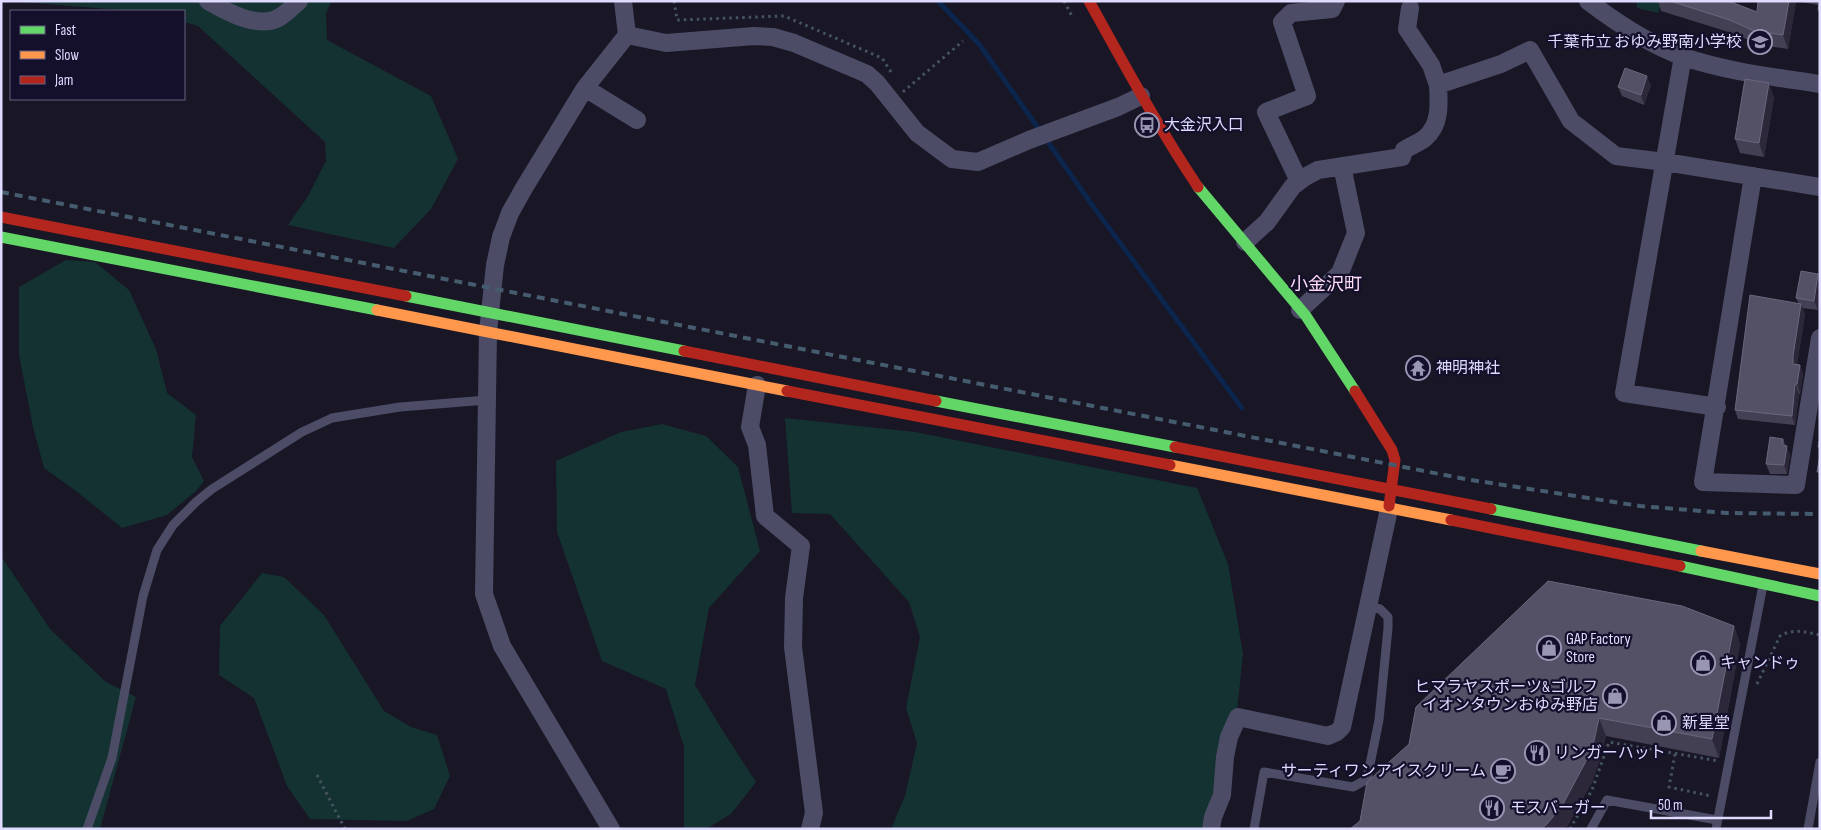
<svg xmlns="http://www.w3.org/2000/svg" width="1821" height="830" font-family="'Sofia Sans Condensed','Noto Sans JP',sans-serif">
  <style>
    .green { fill: #143232 }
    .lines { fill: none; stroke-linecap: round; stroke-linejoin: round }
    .stream { stroke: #0c254c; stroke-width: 5 }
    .path { stroke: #455363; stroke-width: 3; stroke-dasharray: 2.5 4; stroke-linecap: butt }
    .lane { stroke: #4c4c66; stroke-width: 9 }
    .street { stroke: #4c4c66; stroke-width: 18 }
    .fast { stroke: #63d668; stroke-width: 11 }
    .slow { stroke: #ff974d; stroke-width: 11 }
    .jam { stroke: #b3261e; stroke-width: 11 }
    .rail { stroke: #455c6e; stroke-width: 4; stroke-dasharray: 8 6; stroke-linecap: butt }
    .wall { fill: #444054 }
    .shaded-wall { fill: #2c283a }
    .building { fill: #545066; stroke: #6a667e }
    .labels { text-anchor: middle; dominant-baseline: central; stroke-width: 4.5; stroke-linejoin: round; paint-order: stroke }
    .poi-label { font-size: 16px; fill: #dedbff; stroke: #14102c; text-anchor: start }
    .neighbourhood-label { font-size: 18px; fill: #ffddf4; stroke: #14102c }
  </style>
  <rect width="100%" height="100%" fill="#191626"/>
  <!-- green -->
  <path class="green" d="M8,1H331L326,14L327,40L431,96L458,159L431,209L394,248L288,225L308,196L326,161L325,142L198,26L184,22V11H134Z
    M1636,1H1662L1658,13L1637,8Z
    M66,260L95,262L129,290L156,349L167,393L196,415L192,457L204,481L196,491L167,515L122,528L76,491L44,468L33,427L19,355V287Z
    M785,418L915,432L1197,488L1228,564L1243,654L1237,711L1202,829H891L905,796L917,743L906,708L920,637L909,602L830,514L792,513Z
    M662,424L706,436L738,467L760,551L709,608L695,685L723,731L756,782L731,814L706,829H684V747L666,689L602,661L557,532L556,461L621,432Z
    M1,556L50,629L106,682L136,697L100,829H1Z
    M262,573L284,577L324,615L384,711L411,727L437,735L450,776L434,809L407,821L310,819L287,786L254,698L219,675L220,626Z"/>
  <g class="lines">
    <!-- stream -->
    <path class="stream" d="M938,1L979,44L1095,209L1242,408"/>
    <!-- path -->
    <path class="path" d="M674,1L677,20L784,16L882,58L891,72
      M1064,1L1072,16
      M903,90L904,91L963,41
      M1757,684L1780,636C1793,628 1805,632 1820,635
      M1675,754L1669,787L1711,796
      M317,775L345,829
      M1570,829L1592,790L1609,742L1719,761"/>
    <!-- lane -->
    <path class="lane" d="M87,829L112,758L143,596L157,550L173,525L196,502L212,489L302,432L332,418L400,407L487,400
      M1254,829L1264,772L1353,787L1367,779L1379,720L1388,628V617L1380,609L1367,606
      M1591,829L1607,800L1717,820
      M1716,829L1763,585
      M1808,829L1820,762"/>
    <!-- street -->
    <path class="street" d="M208,1C227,12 259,30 280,17C287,13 293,6 299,1
      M1588,1C1618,24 1649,44 1684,57C1728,72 1775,77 1820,84
      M1410,8L1407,29L1431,65L1438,85L1501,64L1530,50L1571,121L1616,156L1665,162L1820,187
      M627,35L666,43L754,36L773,37L794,43L867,74L877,83L917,133L952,159L978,162L1029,140L1118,107L1141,96
      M1683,56L1624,393L1717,407
      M585,88L637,120
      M1753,176L1703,482L1796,485L1820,338
      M1299,181L1266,112L1307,96L1282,22L1291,13L1332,9L1336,1
      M1245,242L1267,222L1293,186L1305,177L1318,170L1402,157L1404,150C1410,146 1419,143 1425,138C1441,125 1439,103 1438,85
      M1300,310L1340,273L1356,233L1342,166
      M757,385L750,427L757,445L765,516L801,546L794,598L793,647L814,813L810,829
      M611,829L502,646L484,594L488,332L495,265L501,237L510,213L524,188L585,88L627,35L623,1
      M1211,829L1213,817L1222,795L1225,757L1229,737L1238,717L1328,736L1337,732L1342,727L1389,509"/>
    <!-- fast -->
    <path class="fast" d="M1198,187L1306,316L1355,391
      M1,237L377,310
      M406,296L684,351
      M936,401L1175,447
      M1491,509L1701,551
      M1680,566L1820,596"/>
    <!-- slow -->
    <path class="slow" d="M377,310L787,391
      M1170,465L1451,520
      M1701,551L1820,574"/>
    <!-- jam -->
    <path class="jam" d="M1089,1C1124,64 1158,127 1198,187
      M1,217L406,296
      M684,351L936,401
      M787,391L1170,465
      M1355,391L1392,450L1395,460L1389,506
      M1175,447L1491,509
      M1451,520L1680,566"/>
    <!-- rail -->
    <path class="rail" d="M1,192L1465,479L1640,506L1726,513L1820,514"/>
  </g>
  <!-- wall -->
  <path class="wall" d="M1658,1H1734L1735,4L1757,12L1758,1H1820V16L1818,10V5L1796,1L1788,49L1760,45L1735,34L1661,11Z
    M1651,85L1644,105L1622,96L1618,87Z
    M1774,97L1764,157L1740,153L1735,139Z
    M1820,278V296L1818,310L1802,308L1805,314L1797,364L1800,365L1803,374L1800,394H1799L1795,425L1738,419L1735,410L1799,304L1796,298Z
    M1783,439L1790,455L1787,474H1770L1766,464Z
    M1734,626L1740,644L1719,758L1606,736L1600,759L1592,782L1568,825L1565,829H1350Z"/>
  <!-- shaded-wall -->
  <path class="shaded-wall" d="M1789,1H1796L1788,49L1783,35Z
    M1647,76L1651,85L1644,105L1641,95Z
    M1769,83L1774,97L1764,157L1759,143Z
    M1818,274L1820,278V296L1818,310L1814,301Z
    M1801,304L1805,314L1797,366L1793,364V356Z
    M1800,365L1803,374L1800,394L1797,384Z
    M1795,384L1799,394L1795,425L1792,416Z
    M1783,439L1790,455L1787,474L1784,465L1783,445Z
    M1734,626L1740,644L1719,758L1712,739Z
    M1599,718L1606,736L1600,759L1592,782L1568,825L1565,829H1541Z"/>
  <!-- building -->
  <path class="building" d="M1670,1H1731V2L1757,12L1758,1H1789L1783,35L1754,31L1730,20Z
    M1819,1H1820V10H1818Z
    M1625,68L1647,76L1641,95L1618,87Z
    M1745,79L1769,83L1759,143L1735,139Z
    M1801,271L1818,274L1814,301L1796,298Z
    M1750,295L1801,304L1793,356V364L1800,365L1797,384H1795L1792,416L1735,410Z
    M1820,436V448L1818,447Z
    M1770,437L1783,439V445L1787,446L1784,465L1766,464Z
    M1820,455V472H1817Z
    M1548,581L1682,606L1734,626L1712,739L1599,718L1594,741L1585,763L1562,806L1547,824L1541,829H1350L1360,821L1367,782L1409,744L1416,707Z"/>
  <!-- icons -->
  <defs>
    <symbol id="school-ring" viewBox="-11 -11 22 22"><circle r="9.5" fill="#14102c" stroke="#9996b3" stroke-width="1.5"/><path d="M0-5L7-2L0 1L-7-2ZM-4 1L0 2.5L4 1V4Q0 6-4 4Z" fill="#9996b3"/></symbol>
    <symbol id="bus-ring" viewBox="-11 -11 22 22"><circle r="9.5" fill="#14102c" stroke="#9996b3" stroke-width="1.5"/><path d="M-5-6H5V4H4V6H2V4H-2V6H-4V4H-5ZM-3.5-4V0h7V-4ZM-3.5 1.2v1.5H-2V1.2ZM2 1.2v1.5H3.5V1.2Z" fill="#9996b3"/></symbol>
    <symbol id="temple-ring" viewBox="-11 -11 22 22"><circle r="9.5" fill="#14102c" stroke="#9996b3" stroke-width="1.5"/><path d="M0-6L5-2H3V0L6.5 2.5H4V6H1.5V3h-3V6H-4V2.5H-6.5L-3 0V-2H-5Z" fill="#9996b3"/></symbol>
    <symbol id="shop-ring" viewBox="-11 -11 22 22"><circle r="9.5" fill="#14102c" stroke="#9996b3" stroke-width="1.5"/><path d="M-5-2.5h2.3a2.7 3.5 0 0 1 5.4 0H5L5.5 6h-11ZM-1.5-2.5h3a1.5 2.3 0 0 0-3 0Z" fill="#9996b3"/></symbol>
    <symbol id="restaurant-ring" viewBox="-11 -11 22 22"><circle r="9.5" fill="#14102c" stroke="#9996b3" stroke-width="1.5"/><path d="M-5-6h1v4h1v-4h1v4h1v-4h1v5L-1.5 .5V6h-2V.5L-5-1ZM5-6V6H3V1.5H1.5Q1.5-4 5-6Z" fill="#9996b3"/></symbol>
    <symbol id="cafe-ring" viewBox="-11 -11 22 22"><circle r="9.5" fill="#14102c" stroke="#9996b3" stroke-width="1.5"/><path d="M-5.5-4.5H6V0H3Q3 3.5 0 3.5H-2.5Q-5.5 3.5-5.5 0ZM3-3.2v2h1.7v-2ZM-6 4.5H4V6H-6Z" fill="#9996b3"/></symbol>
  </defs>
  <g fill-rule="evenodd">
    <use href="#school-ring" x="1746" y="28" width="28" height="28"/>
    <use href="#bus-ring" x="1133" y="111" width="28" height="28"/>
    <use href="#temple-ring" x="1404" y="354" width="28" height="28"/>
    <use href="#shop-ring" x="1535" y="634" width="28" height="28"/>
    <use href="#shop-ring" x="1689" y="649" width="28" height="28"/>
    <use href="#shop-ring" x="1601" y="682" width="28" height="28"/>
    <use href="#shop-ring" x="1650" y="709" width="28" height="28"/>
    <use href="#restaurant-ring" x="1523" y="739" width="28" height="28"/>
    <use href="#cafe-ring" x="1489" y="757" width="28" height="28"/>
    <use href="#restaurant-ring" x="1478" y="794" width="28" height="28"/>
  </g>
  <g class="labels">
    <!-- poi labels -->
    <g class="poi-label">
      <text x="1742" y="42" text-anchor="end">千葉市立 おゆみ野南小学校</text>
      <text x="1164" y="125">大金沢入口</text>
      <text x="1436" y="368">神明神社</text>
      <text x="1566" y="639">GAP Factory<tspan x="1566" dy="18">Store</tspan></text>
      <text x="1720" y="663">キャンドゥ</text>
      <text x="1598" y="687" text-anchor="end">ヒマラヤスポーツ&amp;ゴルフ<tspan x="1598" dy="18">イオンタウンおゆみ野店</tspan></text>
      <text x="1682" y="723">新星堂</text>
      <text x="1554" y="753">リンガーハット</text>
      <text x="1486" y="771" text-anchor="end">サーティワンアイスクリーム</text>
      <text x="1510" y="808">モスバーガー</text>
    </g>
    <!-- neighbourhood labels -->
    <g class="neighbourhood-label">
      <text x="1326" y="284">小金沢町</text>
    </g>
  </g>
  <!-- border -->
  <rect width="1821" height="830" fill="none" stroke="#dedbff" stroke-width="5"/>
  <!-- legend -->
  <rect x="10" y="10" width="175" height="90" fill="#14102c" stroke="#656180"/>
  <rect x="20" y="26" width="25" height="8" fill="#63d668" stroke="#656180"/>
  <text x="55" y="35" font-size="15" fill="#dedbff">Fast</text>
  <rect x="20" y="51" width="25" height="8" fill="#ff974d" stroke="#656180"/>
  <text x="55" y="60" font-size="15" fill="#dedbff">Slow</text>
  <rect x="20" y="76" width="25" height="8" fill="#b3261e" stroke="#656180"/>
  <text x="55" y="85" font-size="15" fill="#dedbff">Jam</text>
  <!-- scale -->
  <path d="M1651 810v8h120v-8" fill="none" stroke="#dedbff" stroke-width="2.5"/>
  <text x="1658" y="810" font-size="15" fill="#dedbff" stroke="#14102c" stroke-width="4" paint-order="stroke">50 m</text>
</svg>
